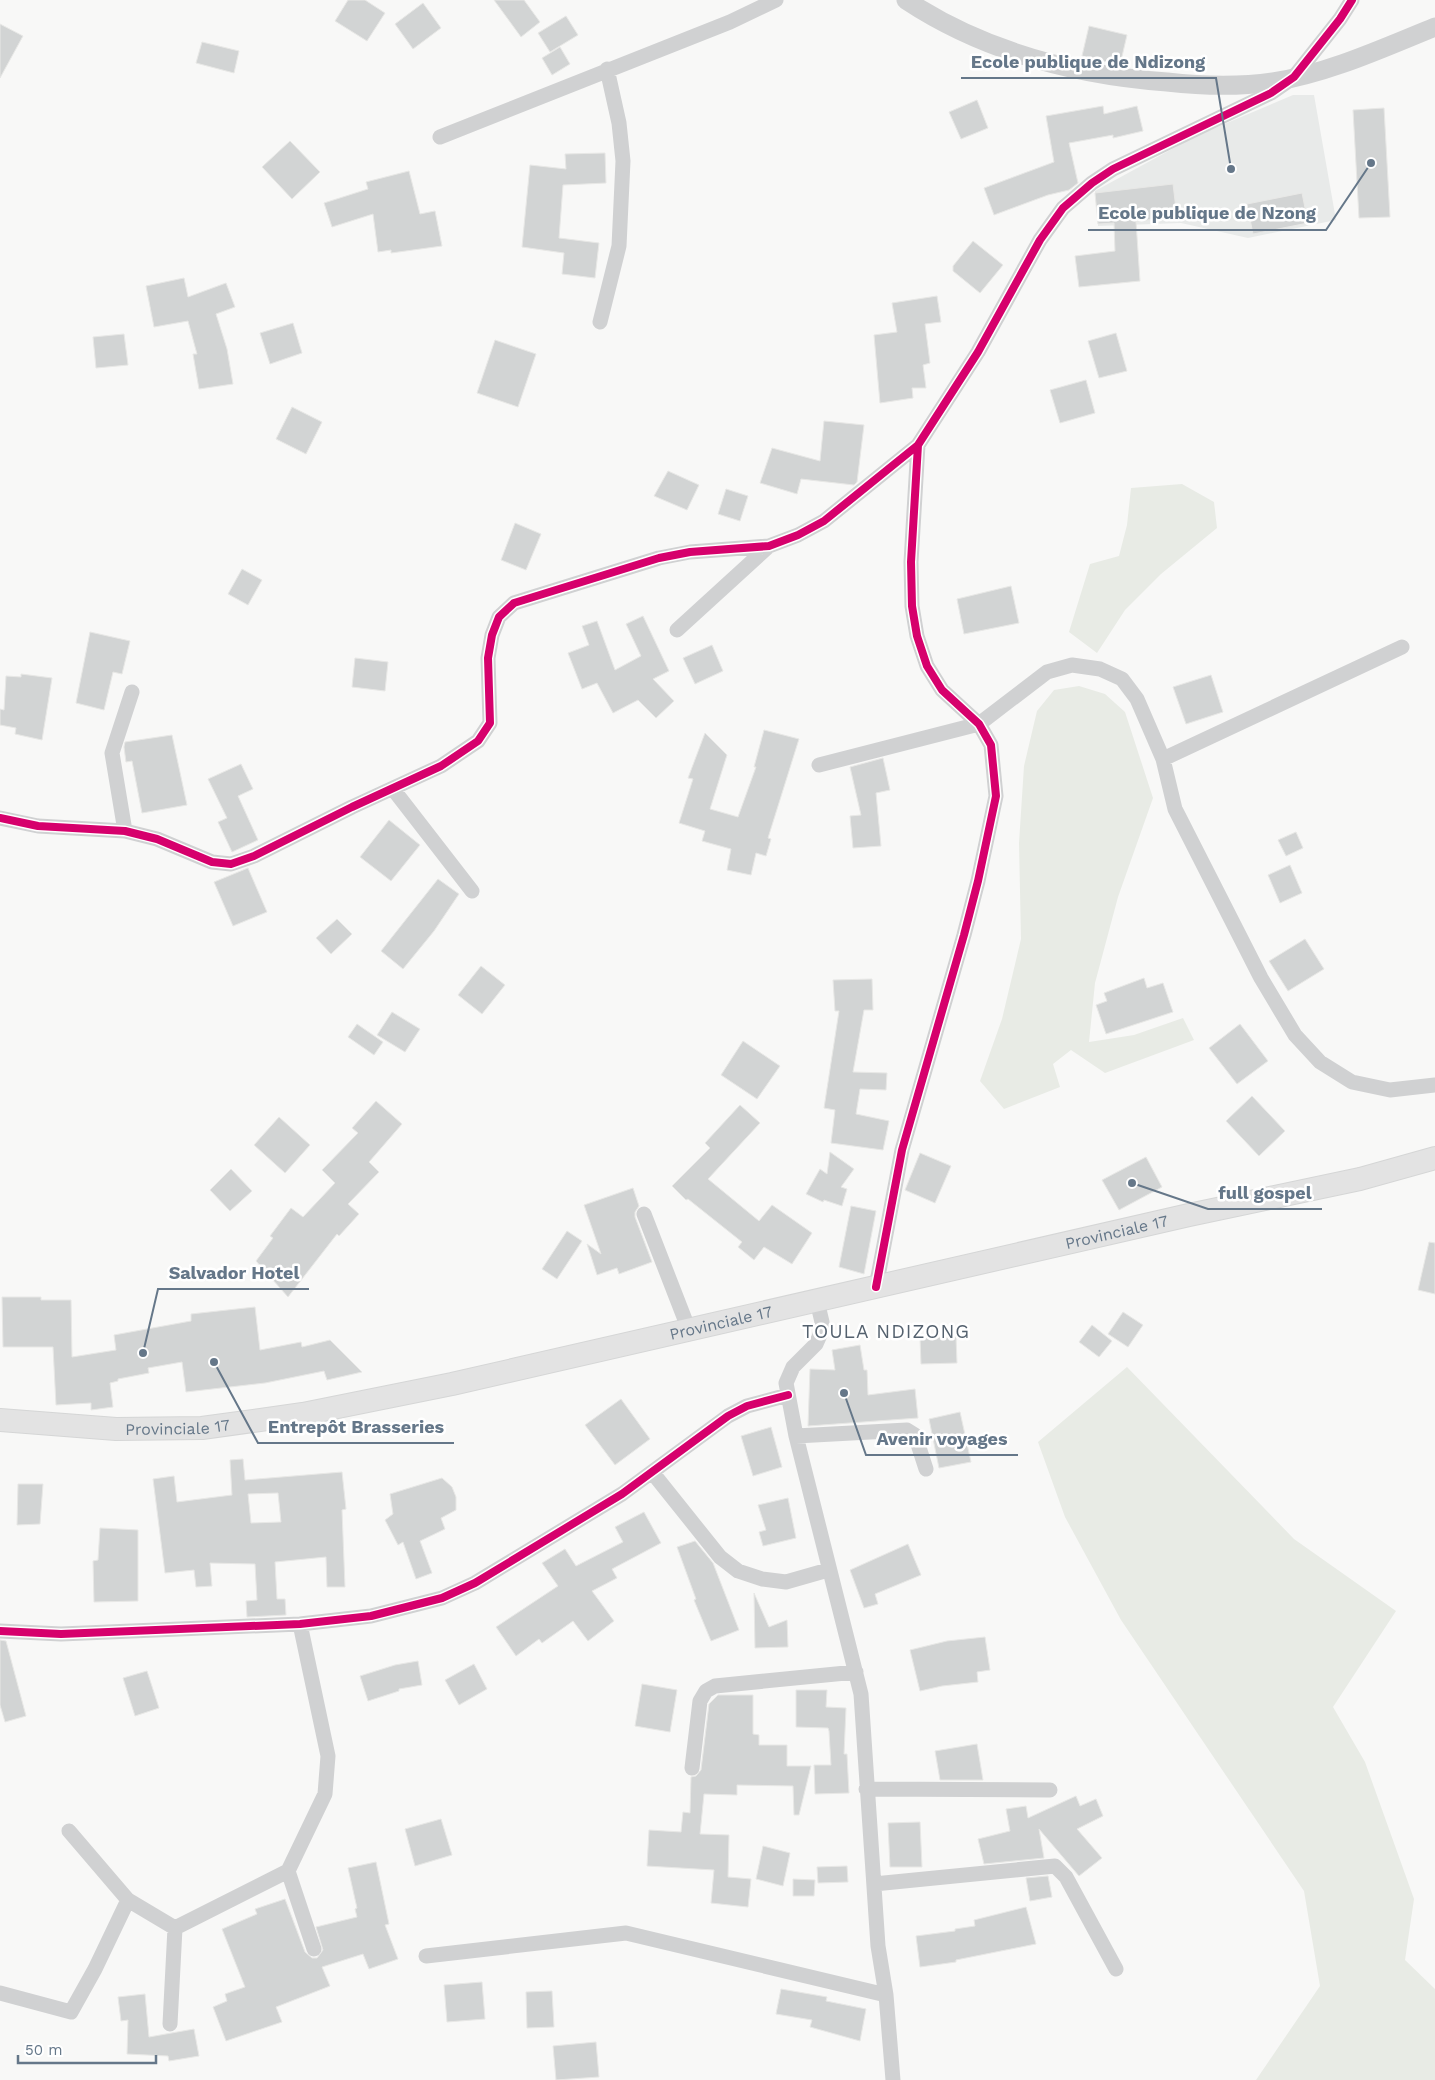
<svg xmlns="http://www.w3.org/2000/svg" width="1435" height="2080" font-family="'Work Sans',sans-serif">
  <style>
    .built { fill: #e8eae9 }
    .green { fill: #e8ebe5 }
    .building { fill: #d2d4d4; stroke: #e8e8e6; fill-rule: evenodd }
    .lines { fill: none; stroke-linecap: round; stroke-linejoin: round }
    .primary-casing { stroke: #d5d6d6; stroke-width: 24 }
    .minor { stroke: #d0d1d2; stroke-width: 15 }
    .tertiary { stroke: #d0d1d2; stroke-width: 19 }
    .primary { stroke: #e3e3e3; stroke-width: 22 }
    .cycleway-casing { stroke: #fff; stroke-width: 11 }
    .cycleway { stroke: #d6006c; stroke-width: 8 }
    .labels { text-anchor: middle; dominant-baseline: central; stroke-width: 5; stroke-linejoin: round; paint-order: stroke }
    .street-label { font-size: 16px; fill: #657789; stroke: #fff }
    .quarter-label { font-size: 19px; letter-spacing: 1px; fill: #54616e; stroke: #fff }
    .leader { fill: none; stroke: #657789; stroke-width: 2 }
    .callout-dot { fill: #657789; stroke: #fff; stroke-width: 2 }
    .callout-label { font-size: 18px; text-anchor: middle; font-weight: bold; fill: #657789; stroke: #fff; stroke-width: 5; stroke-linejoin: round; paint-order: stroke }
  </style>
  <rect width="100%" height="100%" fill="#f8f8f7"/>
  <!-- built -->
  <path class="built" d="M1293,95H1314L1336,220L1248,238L1181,223L1098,226L1095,191L1196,136Z"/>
  <!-- green -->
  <path class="green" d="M1182,484L1214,502L1217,528L1161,574L1125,610L1097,653L1069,632L1090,564L1119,556L1127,525L1131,488Z
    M1079,686L1105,694L1125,712L1153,798L1118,897L1095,983L1089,1042L1134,1035L1183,1018L1194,1040L1105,1073L1071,1050L1053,1064L1060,1087L1004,1109L980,1081L1002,1019L1021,939L1019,843L1024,766L1037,711L1054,690Z
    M1127,1367L1294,1539L1396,1611L1333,1707L1365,1762L1414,1899L1405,1960L1435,1989V2080H1256L1320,1986L1304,1891L1121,1620L1065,1517L1038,1442Z"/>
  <!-- building -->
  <path class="building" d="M348,0H365L385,13L367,41L335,21Z
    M494,0H524L540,22L521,37Z
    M423,3L441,28L413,49L395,24Z
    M566,16L578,35L550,52L538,33Z
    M0,24L23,36L0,78Z
    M1089,26L1127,35L1120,65L1082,56Z
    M202,42L239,51L234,73L196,63Z
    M560,47L570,64L552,75L542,58Z
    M977,100L988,128L961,139L949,112Z
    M1103,106L1104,114L1137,106L1143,131L1113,138V135L1069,143L1078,183L1069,190L1048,195L994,215L984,188L1054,162L1046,116Z
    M1384,108L1390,217L1359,218L1353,110Z
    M290,141L320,172L292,199L262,167Z
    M605,153L606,183L563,185L559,238L599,243L595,278L562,274L564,253L522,247L530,165L566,169L565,154Z
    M409,171L420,214L435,211L442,246L391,253V250L378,252L373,214L332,227L324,203L368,189L366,182Z
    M1173,184L1177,217L1136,221L1140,281L1079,287L1075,256L1115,251L1114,223L1098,224L1095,193Z
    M1302,193L1308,223L1253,234L1247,204Z
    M973,241L1003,265L980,293L953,271V266Z
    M184,278L188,297L226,283L235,307L216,314L227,349L233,384L199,389L193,354H197L188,321L154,327L146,286Z
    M937,296L941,322L925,324L930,363L923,365L926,388H912L913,398L880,403L874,335L897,332L892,303Z
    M293,323L302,353L270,364L260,333Z
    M1116,333L1127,371L1099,378L1088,341Z
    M124,334L128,365L96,368L93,337Z
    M495,340L536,354L518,407L477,393Z
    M1086,380L1095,413L1060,423L1050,390Z
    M292,407L322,422L306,454L276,439Z
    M824,421L864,425L857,482L854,485L801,479L797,494L760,483L772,448L820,461Z
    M668,471L699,485L687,510L654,496Z
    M726,489L748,496L740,521L718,514Z
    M515,523L541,534L526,570L501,560Z
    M242,569L262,580L248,605L228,594Z
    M1011,586L1019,623L964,634L957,599Z
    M643,616L669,671L653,679L674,701L656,718L638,700L613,713L597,683L582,689L568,653L589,645L582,626L597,621L615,670L641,656L626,624Z
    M90,632L130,641L122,674L113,672L104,710L76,703Z
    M712,645L723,671L695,684L683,658Z
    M355,658L388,662L385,691L352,687Z
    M21,674L52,678L42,740L15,734L16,728L0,725V709L4,710L6,676L21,677Z
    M1211,675L1223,712L1186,724L1173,687Z
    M764,730L799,739L768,838L771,839L766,856L756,853L751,875L727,870L731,849L702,841L705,831L679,823L693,779L688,778L705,733L727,755L710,809L738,817L756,767H754Z
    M172,735L187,805L142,813L132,761L126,762L124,747L125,742Z
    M883,758L890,790L876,793L881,846L853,848L850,816L861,815L850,767Z
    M241,764L253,789L238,796L258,840L232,852L218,822L227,818L208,779Z
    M389,820L420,845L391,881L360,857Z
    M1296,832L1303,848L1286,856L1278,840Z
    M1290,865L1302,893L1280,903L1268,875Z
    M248,868L267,912L233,926L214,882Z
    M438,879L459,894L434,931L403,969L381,951Z
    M337,919L352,934L331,954L316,938Z
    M1305,939L1324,969L1288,991L1269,961Z
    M481,966L505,985L482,1014L458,995Z
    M1144,978L1147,988L1163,983L1173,1012L1106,1034L1096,1005L1107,1001L1104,993Z
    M872,979L873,1010H864L853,1072L887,1073L886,1090L860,1089L856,1114L889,1121L883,1150L831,1143L835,1110L824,1108L839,1011H835L833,980Z
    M392,1012L420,1029L405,1052L377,1035Z
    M357,1024L383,1042L374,1055L348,1037Z
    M1240,1024L1268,1061L1237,1084L1209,1048Z
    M743,1041L780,1066L757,1099L721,1075Z
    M1252,1096L1285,1131L1259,1156L1226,1121Z
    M376,1101L402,1124L369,1162L379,1172L348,1204L359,1214L339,1236L337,1234L288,1297L256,1261L273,1238L270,1236L291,1208L303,1217L335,1183L322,1170L358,1133L352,1128Z
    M740,1105L760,1123L708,1179L759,1221L772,1205L812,1233L792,1264L764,1247L754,1260L738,1247L742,1242L688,1199L686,1200L672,1186L710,1148L705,1143Z
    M279,1117L310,1145L285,1173L254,1145Z
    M830,1152L854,1169L841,1187L847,1189L842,1206L824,1200L823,1202L806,1194L820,1169L827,1174Z
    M920,1153L951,1166L935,1203L905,1190Z
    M1146,1157L1162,1187L1119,1210L1102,1180Z
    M231,1169L252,1191L230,1211L210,1190Z
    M633,1188L639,1206L635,1212V1217L652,1262L619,1274L617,1268L597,1275L587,1244L601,1254L584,1205Z
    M851,1206L876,1211L864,1274L839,1267Z
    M567,1231L582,1241L557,1279L542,1269Z
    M1429,1242L1435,1243V1294L1418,1290Z
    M2,1297H41V1300H71L72,1357L116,1350L114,1335L191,1321V1314L255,1307L260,1350L301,1342L302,1347L330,1340L362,1372L327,1380L324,1371L265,1383L186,1392L182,1362L148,1368L149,1373L118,1379V1381L110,1383L113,1407L91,1410V1403L56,1405L53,1347H3Z
    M1123,1312L1143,1325L1128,1347L1108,1334Z
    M1092,1325L1112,1341L1099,1357L1079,1342Z
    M956,1337L957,1363L921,1364L920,1338Z
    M860,1345L864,1370H867L868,1395L915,1389L918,1418L808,1426L810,1369L835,1370L832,1350Z
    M621,1399L650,1439L615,1465L585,1425Z
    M960,1412L971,1462L939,1468L929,1419Z
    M771,1427L782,1467L753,1476L741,1436Z
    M243,1459L245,1480L342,1472L346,1509L342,1510L345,1587H327L326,1557L275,1562L277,1599H285L286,1615L247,1617L246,1601L257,1600L255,1564L210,1563L212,1586L196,1587L194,1570L165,1573L153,1479L174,1476L177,1502L232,1495L230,1460ZM278,1493L281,1522L251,1523L248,1494Z
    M442,1478L452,1487L456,1497V1510L441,1518L445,1529L420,1541L432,1573L416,1579L403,1542L398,1545L385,1520L393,1514L390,1494Z
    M18,1484H43L40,1524L17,1525Z
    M788,1498L796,1538L763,1546L759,1532L766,1530L758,1505Z
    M644,1512L661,1543L612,1569L617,1578L592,1591L614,1621L588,1641L573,1621L542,1643L539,1639L516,1656L496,1627L558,1586L542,1563L565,1549L576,1566L623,1542L615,1527Z
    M100,1528L138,1530V1601L94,1602L93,1561L98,1560Z
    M695,1541L713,1563L739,1630L711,1641L694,1600L696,1599L677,1547Z
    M908,1544L921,1575L875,1594L878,1604L864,1608L850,1570Z
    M754,1593L769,1627L787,1620L788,1647L755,1648Z
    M985,1637L990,1670L977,1672L978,1682L942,1686L920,1691L910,1650L947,1641Z
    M0,1640L6,1641L26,1716L5,1722L0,1705Z
    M418,1661L422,1685L399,1689V1691L368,1701L360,1676L395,1665Z
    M474,1664L487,1689L459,1705L445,1680Z
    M147,1671L159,1708L135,1716L123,1678Z
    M642,1684L677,1690L670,1732L635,1726Z
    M796,1690H827L826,1707L846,1708L844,1754H847L849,1793L815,1794L814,1765H831L829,1731L828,1728L796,1727Z
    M718,1695H753V1734L759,1735V1745H787V1766H811L799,1815H794L793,1786L737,1785V1795L704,1794L700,1834L729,1835L728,1877L751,1879L748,1907L711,1903L714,1870L647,1866L649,1830L681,1832L683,1812L690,1813L691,1777L696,1776L701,1770L709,1704Z
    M977,1744L983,1780H940L935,1751Z
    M1076,1796L1080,1806L1096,1799L1103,1816L1077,1829L1102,1858L1079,1876L1039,1829L1044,1858L984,1864L978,1839L1010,1831L1006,1809L1026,1806L1028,1818Z
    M441,1819L452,1855L415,1866L405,1829Z
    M920,1822L922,1867H890L888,1823Z
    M763,1846L790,1853L783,1886L756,1879Z
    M376,1862L389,1924L385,1925L398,1959L369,1969L363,1954L322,1967L330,1986L276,2007L282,2022L226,2041L213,2007L227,2001L225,1994L245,1987L222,1929L257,1914L255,1909L285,1899L305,1952L312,1958H317L323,1950L316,1927L357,1917L355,1909L357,1908L348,1868Z
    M847,1866L848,1882L818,1883L817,1867Z
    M1048,1876L1052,1897L1030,1901L1026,1878Z
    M793,1879L815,1880L814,1896H793Z
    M1026,1907L1036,1944L956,1960V1962L920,1967L916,1936L955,1931V1929L975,1926L974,1920Z
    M482,1982L485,2019L447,2022L444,1985Z
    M781,1989L827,1997L826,2001L866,2009L860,2041L810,2027L812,2020L776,2014Z
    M552,1991L554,2027L527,2028L526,1992Z
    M145,1994L149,2037L194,2029L199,2056L169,2061L168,2056L127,2054L128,2020L121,2021L118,1997Z
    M596,2042L599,2077L556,2080L553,2046Z"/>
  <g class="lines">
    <defs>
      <g id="primary">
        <path id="s1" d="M0,1420L116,1429L202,1428L303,1414L452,1384L1189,1215L1360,1179L1435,1158"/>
      </g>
    </defs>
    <!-- primary casing -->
    <use href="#primary" class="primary-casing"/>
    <!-- minor -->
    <path class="minor" d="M440,137L730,22L776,0
      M600,322L619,246L623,161L619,123L607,69
      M677,630L769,546
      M1163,759L1402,647
      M819,765L979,724L1047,672L1072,665L1100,669L1122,679L1137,699L1163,759L1175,809L1261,978L1295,1035L1320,1062L1352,1082L1390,1090L1435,1085
      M393,789L472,891
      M0,818L38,826L125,831L157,839L212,862L231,864L254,856L352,807L441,766L478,741L490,723L488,658L492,635L499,617L514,603L659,558L690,552L769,546L798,535L824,521L918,445
      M125,831L112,753L132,692
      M644,1214L689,1330
      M876,1287L902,1150L964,935L978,881L996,796L991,745L979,724L942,690L927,666L917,636L912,606L911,562L918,445L978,352L1040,240L1063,208L1092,183L1113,169L1271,93L1294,77L1340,19L1352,0
      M817,1301L822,1322L820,1335L816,1344L793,1367L786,1383L796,1436L861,1694L878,1946L886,1995L893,2080
      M796,1436L907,1430L915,1435L926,1469
      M652,1472L720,1557L738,1571L762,1579L786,1582L828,1570
      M0,1631L61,1634L300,1624L371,1616L442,1598L475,1583L622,1494L728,1416L747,1406L788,1395
      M692,1768L700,1701L706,1691L715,1686L856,1672
      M866,1789L1050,1790
      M69,1831L128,1900L175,1928L288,1871L325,1794L328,1756L300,1624
      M288,1871L314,1949
      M874,1884L1055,1866L1066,1877L1116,1969
      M426,1956L626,1933L886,1995
      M0,1993L71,2012L95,1969L128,1900
      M170,2024L175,1928"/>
    <!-- tertiary -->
    <path class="tertiary" d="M906,0C983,51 1075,75 1167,82C1203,86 1238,87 1273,82C1329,73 1383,48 1435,27"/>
    <!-- primary -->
    <use href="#primary" class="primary"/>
    <defs>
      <path id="cycleway" d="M0,818L38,826L125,831L157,839L212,862L231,864L254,856L352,807L441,766L478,741L490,723L488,658L492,635L499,617L514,603L659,558L690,552L769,546L798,535L824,521L918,445
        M876,1287L902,1150L964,935L978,881L996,796L991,745L979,724L942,690L927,666L917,636L912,606L911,562L918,445L978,352L1040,240L1063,208L1092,183L1113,169L1271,93L1294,77L1340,19L1352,0
        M0,1631L61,1634L300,1624L371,1616L442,1598L475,1583L622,1494L728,1416L747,1406L788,1395"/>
    </defs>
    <!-- cycleway casing -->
    <use href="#cycleway" class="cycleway-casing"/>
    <!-- cycleway -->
    <use href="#cycleway" class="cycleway"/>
  </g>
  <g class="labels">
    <!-- street labels -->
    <g class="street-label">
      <text stroke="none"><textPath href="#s1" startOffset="1138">Provinciale 17</textPath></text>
      <text stroke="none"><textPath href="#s1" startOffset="732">Provinciale 17</textPath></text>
      <text stroke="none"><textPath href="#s1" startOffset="178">Provinciale 17</textPath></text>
    </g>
    <!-- quarter labels -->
    <g class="quarter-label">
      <text x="886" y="1331">TOULA NDIZONG</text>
    </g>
  </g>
  <!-- callouts -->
  <path class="leader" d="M1231 169L1216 78H961M1371 163L1326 230H1088M1132 1183L1208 1209H1322M143 1353L158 1289H309M214 1362L258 1443H454M844 1393L866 1455H1018"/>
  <g class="callout-dot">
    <circle cx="1231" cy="169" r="5"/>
    <circle cx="1371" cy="163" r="5"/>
    <circle cx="1132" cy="1183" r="5"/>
    <circle cx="143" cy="1353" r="5"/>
    <circle cx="214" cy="1362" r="5"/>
    <circle cx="844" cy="1393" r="5"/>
  </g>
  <g class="callout-label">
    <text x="1088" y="68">Ecole publique de Ndizong</text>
    <text x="1207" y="219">Ecole publique de Nzong</text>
    <text x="1265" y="1199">full gospel</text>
    <text x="234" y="1279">Salvador Hotel</text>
    <text x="356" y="1433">Entrepôt Brasseries</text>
    <text x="942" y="1445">Avenir voyages</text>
  </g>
  <!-- scale -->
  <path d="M18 2055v8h138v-8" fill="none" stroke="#657789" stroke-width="2.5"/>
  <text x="25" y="2055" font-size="15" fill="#657789" stroke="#ffffff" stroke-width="4" paint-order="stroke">50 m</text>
</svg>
